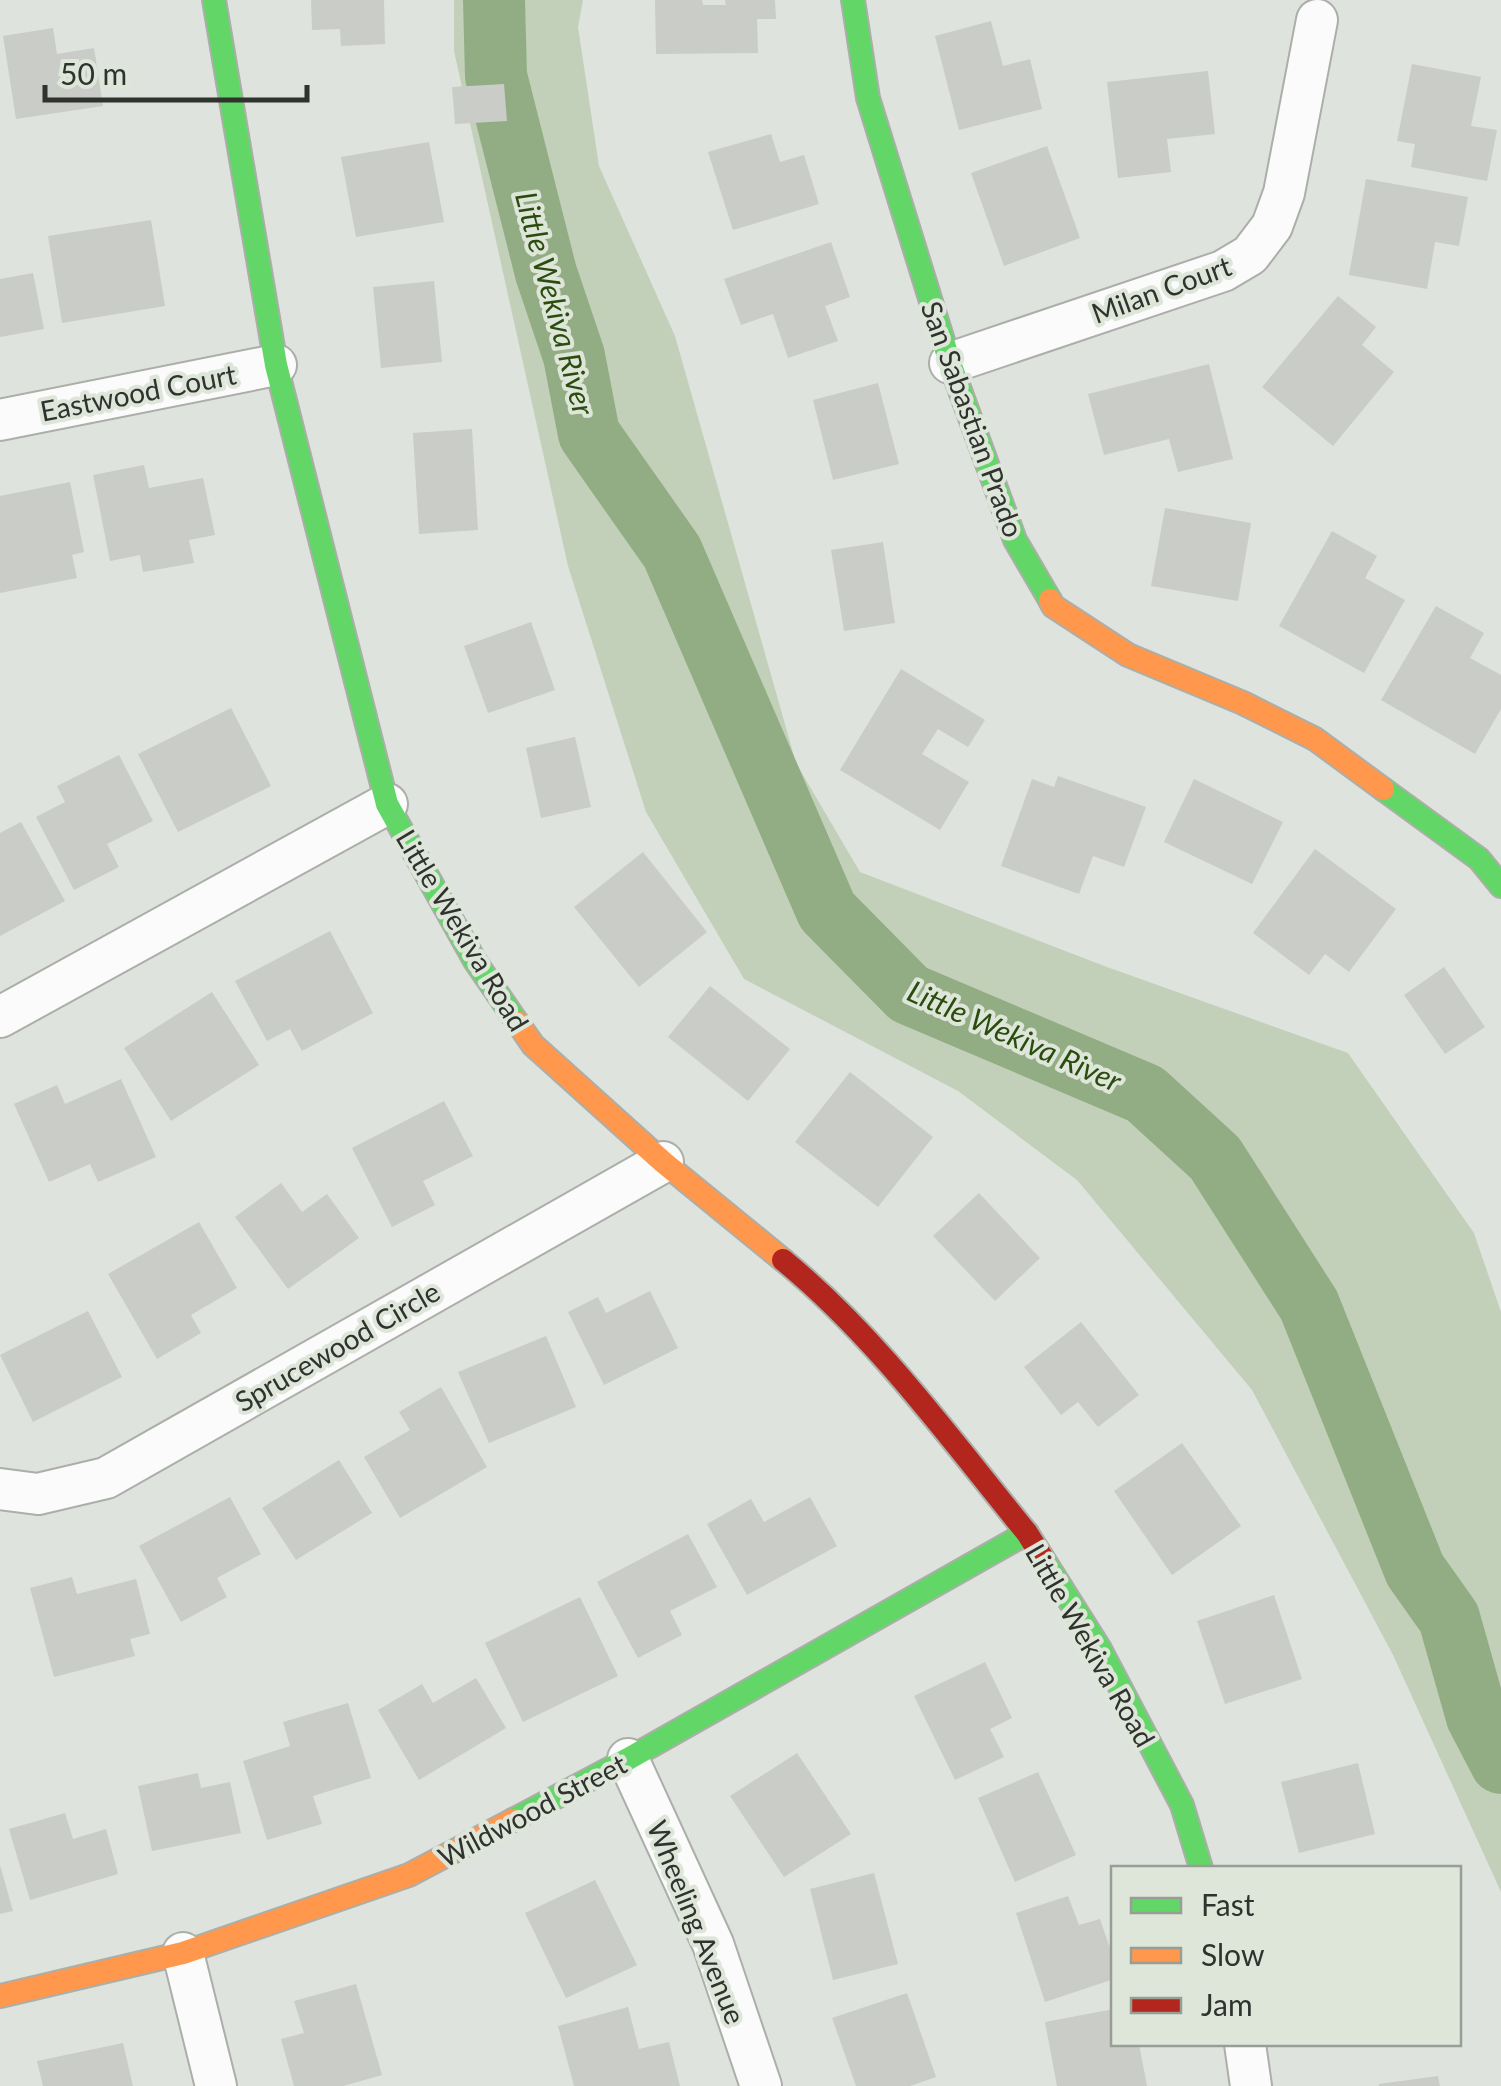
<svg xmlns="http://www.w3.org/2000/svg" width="1501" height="2086" font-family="Lato,sans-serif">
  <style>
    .green { fill: #c2d0ba }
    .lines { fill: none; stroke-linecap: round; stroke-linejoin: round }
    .river { stroke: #92ad83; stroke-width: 62 }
    .building { fill: #c9ccc7 }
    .street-casing { stroke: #abaea9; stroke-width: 44 }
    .fast-casing { stroke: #abaea9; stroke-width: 26 }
    .slow-casing { stroke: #abaea9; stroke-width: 26 }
    .jam-casing { stroke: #abaea9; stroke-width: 26 }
    .street { stroke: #fafbfa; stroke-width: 40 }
    .fast { stroke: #63d668; stroke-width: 22 }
    .slow { stroke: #ff974d; stroke-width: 22 }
    .jam { stroke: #b3261e; stroke-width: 22 }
    .labels { text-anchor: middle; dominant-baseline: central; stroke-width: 8; stroke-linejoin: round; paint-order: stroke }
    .street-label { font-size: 28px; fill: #2f322d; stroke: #dee6da }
    .water-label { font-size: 30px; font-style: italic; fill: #2a4d0f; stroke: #dee6da }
  </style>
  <rect width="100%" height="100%" fill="#dfe3dd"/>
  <!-- green -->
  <path class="green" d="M454,0H583L578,27L599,166L675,336L796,763L860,872L1107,967L1348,1053L1474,1233L1501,1312V1892L1393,1655L1252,1390L1077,1180L958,1091L744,979L646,812L568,566L454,51Z"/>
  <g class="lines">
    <!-- river -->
    <path class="river" d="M494,0L496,76L546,273L574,356L589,434L672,552L827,911L909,994L1145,1094L1215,1158L1309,1305L1415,1570L1449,1618L1477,1717L1501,1763"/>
  </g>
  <!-- building -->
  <path class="building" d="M311,0H384L385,44L341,46L340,29L312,30Z
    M655,0H702L703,5H726L725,0H775L776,19H757L758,53L656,54Z
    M991,21L1003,66L1030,59L1042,109L959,130L935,36Z
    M53,28L57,54L94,48L103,106L16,119L3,36Z
    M1412,64L1481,77L1471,126L1497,130L1487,181L1411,167L1415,144L1397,141Z
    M1208,71L1215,134L1167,139L1171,172L1118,178L1107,82Z
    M504,84L507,121L455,124L452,87Z
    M771,134L780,162L804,155L819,204L733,230L708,152Z
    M429,142L444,222L356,237L341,157Z
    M1047,146L1080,238L1004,266L971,173Z
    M1366,179L1468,197L1459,246L1435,242L1427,289L1349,275Z
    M151,220L165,306L62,323L48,236Z
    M831,242L850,297L825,306L838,341L788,358L773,314L741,325L724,279Z
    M33,273L44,329L0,337V279Z
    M434,281L442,362L381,368L373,287Z
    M1338,296L1376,327L1362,345L1394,372L1333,446L1262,387Z
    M1209,364L1233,459L1178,472L1169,439L1104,455L1088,394Z
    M878,383L899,464L833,480L813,400Z
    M472,429L478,530L419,534L413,433Z
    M144,465L149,488L203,478L215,535L189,540L194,563L143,572L140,555L110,561L93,475Z
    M70,482L84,552L72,555L77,578L0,593V496Z
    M1165,508L1251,523L1238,601L1151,586Z
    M1332,531L1377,556L1365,578L1405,600L1364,673L1279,626Z
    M883,542L895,623L844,631L831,550Z
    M1436,606L1484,633L1470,658L1501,675V709L1475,754L1381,700Z
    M531,622L555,690L488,713L464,646Z
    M901,669L985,720L968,747L938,729L922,754L969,782L940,830L840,770Z
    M231,708L271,786L178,832L138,754Z
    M575,737L591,807L541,818L526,748Z
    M119,755L153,821L107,844L119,867L74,890L36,817L65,802L57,786Z
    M1058,776L1146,807L1124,867L1093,856L1079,894L1001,866L1032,779L1054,787Z
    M1194,779L1283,822L1252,884L1164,842Z
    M21,822L65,901L0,936V833Z
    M1315,849L1396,909L1349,972L1325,954L1309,975L1253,933Z
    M643,852L707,932L639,987L574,907Z
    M330,931L373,1013L302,1051L290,1029L267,1041L235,981Z
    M1444,967L1485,1027L1445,1054L1404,995Z
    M710,986L790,1049L748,1101L668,1037Z
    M212,992L259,1065L171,1121L124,1048Z
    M850,1072L933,1137L878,1207L795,1142Z
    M121,1079L156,1157L98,1182L90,1164L49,1182L14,1104L57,1085L65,1104Z
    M444,1101L473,1156L423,1181L435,1205L392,1227L352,1148Z
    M281,1183L302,1212L327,1194L359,1238L288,1289L235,1217Z
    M979,1193L1040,1258L995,1301L933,1236Z
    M199,1222L237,1288L191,1315L201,1333L157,1359L108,1274Z
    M650,1291L678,1348L604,1385L568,1312L598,1297L606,1313Z
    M88,1311L122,1377L33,1422L0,1355Z
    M1081,1322L1139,1395L1098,1427L1078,1402L1061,1415L1024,1367Z
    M546,1336L576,1407L489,1443L458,1372Z
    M441,1387L487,1467L400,1518L364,1457L410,1430L399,1412Z
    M1182,1443L1241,1526L1172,1575L1114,1491Z
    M339,1460L372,1513L296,1560L262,1508Z
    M230,1497L261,1554L217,1578L227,1597L181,1622L139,1546Z
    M810,1497L837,1546L747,1595L707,1524L751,1499L764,1522Z
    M688,1534L717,1587L670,1611L682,1635L638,1658L597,1582Z
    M72,1577L77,1594L136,1579L150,1634L130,1639L135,1656L54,1677L30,1588Z
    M1274,1595L1302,1679L1225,1704L1197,1621Z
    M580,1597L618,1676L523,1722L485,1643Z
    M985,1662L1012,1718L990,1729L1004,1757L955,1780L914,1696Z
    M476,1678L506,1728L419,1780L378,1710L422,1684L433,1703Z
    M348,1703L371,1778L313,1796L322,1824L267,1840L243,1761L290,1746L283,1722Z
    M797,1753L851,1834L784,1877L730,1796Z
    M1358,1763L1375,1834L1299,1853L1281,1782Z
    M1038,1772L1076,1855L1015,1882L978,1798Z
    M198,1773L201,1788L230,1782L241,1833L152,1851L138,1786Z
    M65,1813L73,1839L106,1829L118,1874L30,1900L9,1829Z
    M0,1865L13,1911L0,1914Z
    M874,1873L898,1964L833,1980L810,1889Z
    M595,1880L637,1965L566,1998L525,1913Z
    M1068,1896L1079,1925L1100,1919L1114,1960V1979L1045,2002L1016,1913Z
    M356,1984L382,2075L343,2086H294L281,2039L304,2033L294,2001Z
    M907,1993L936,2077L910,2086H856L832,2018Z
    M628,2007L639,2049L669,2042L680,2086H574L558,2026Z
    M1114,2009V2044H1139L1147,2086H1057L1045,2022Z
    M123,2043L133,2086H43L37,2061Z
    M1438,2076L1440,2086H1379V2084Z"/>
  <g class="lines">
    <defs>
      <path id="street" d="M950,363L1223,271L1250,255L1272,226L1284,193L1317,20
        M0,420L276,365
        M0,1017L387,804
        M0,1489L38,1494L106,1478L663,1162
        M628,1759L713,1944L761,2086
        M183,1953L216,2086
        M1245,2044L1251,2086"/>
      <path id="fast" d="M214,0L276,365L387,804L475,961L517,1022
        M853,0L868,98L950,363L1015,540L1050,600
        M1383,789L1479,859L1501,886
        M1042,1557L1100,1649L1182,1805L1201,1868
        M513,1820L628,1759L1027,1533"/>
      <path id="slow" d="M1050,600L1053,606L1128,655L1243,703L1315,739L1383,789
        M517,1022L533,1045L663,1162L783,1260
        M0,1996L183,1953L409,1875L513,1820"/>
      <path id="jam" d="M783,1260C877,1337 951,1440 1027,1533L1042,1557"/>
    </defs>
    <!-- street casing -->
    <use href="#street" class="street-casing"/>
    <!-- fast casing -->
    <use href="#fast" class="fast-casing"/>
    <!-- slow casing -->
    <use href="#slow" class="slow-casing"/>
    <!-- jam casing -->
    <use href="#jam" class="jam-casing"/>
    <!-- street -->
    <use href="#street" class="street"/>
    <!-- fast -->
    <use href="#fast" class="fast"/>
    <!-- slow -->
    <use href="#slow" class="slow"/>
    <!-- jam -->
    <use href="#jam" class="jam"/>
  </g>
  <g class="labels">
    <!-- street labels -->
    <g class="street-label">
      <text transform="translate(1161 289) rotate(-20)">Milan Court</text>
      <text transform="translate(138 392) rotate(-11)">Eastwood Court</text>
      <text transform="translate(973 419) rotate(70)">San Sabastian Prado</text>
      <text transform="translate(463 930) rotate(59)">Little Wekiva Road</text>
      <text transform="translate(337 1346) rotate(-30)">Sprucewood Circle</text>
      <text transform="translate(1091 1645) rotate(60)">Little Wekiva Road</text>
      <text transform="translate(532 1810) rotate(-28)">Wildwood Street</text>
      <text transform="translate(697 1922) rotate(68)">Wheeling Avenue</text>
    </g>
    <!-- water labels -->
    <g class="water-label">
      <text transform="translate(556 303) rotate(75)">Little Wekiva River</text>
      <text transform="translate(1015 1035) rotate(24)">Little Wekiva River</text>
    </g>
  </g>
  <!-- legend -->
  <rect x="1111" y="1866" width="350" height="180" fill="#dee6da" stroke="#989e95" stroke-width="2.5"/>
  <rect x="1131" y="1898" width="50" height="15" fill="#63d668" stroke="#989e95" stroke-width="2.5"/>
  <text x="1201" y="1916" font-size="30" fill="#2f322d">Fast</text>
  <rect x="1131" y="1948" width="50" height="15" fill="#ff974d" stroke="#989e95" stroke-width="2.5"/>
  <text x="1201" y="1966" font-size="30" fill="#2f322d">Slow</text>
  <rect x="1131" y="1998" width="50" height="15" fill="#b3261e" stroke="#989e95" stroke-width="2.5"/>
  <text x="1201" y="2016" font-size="30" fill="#2f322d">Jam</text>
  <!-- scale -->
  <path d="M45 85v15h262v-15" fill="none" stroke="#2f322d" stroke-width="5"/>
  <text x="60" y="85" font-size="30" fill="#2f322d" stroke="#dee6da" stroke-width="8" paint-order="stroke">50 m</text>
</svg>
